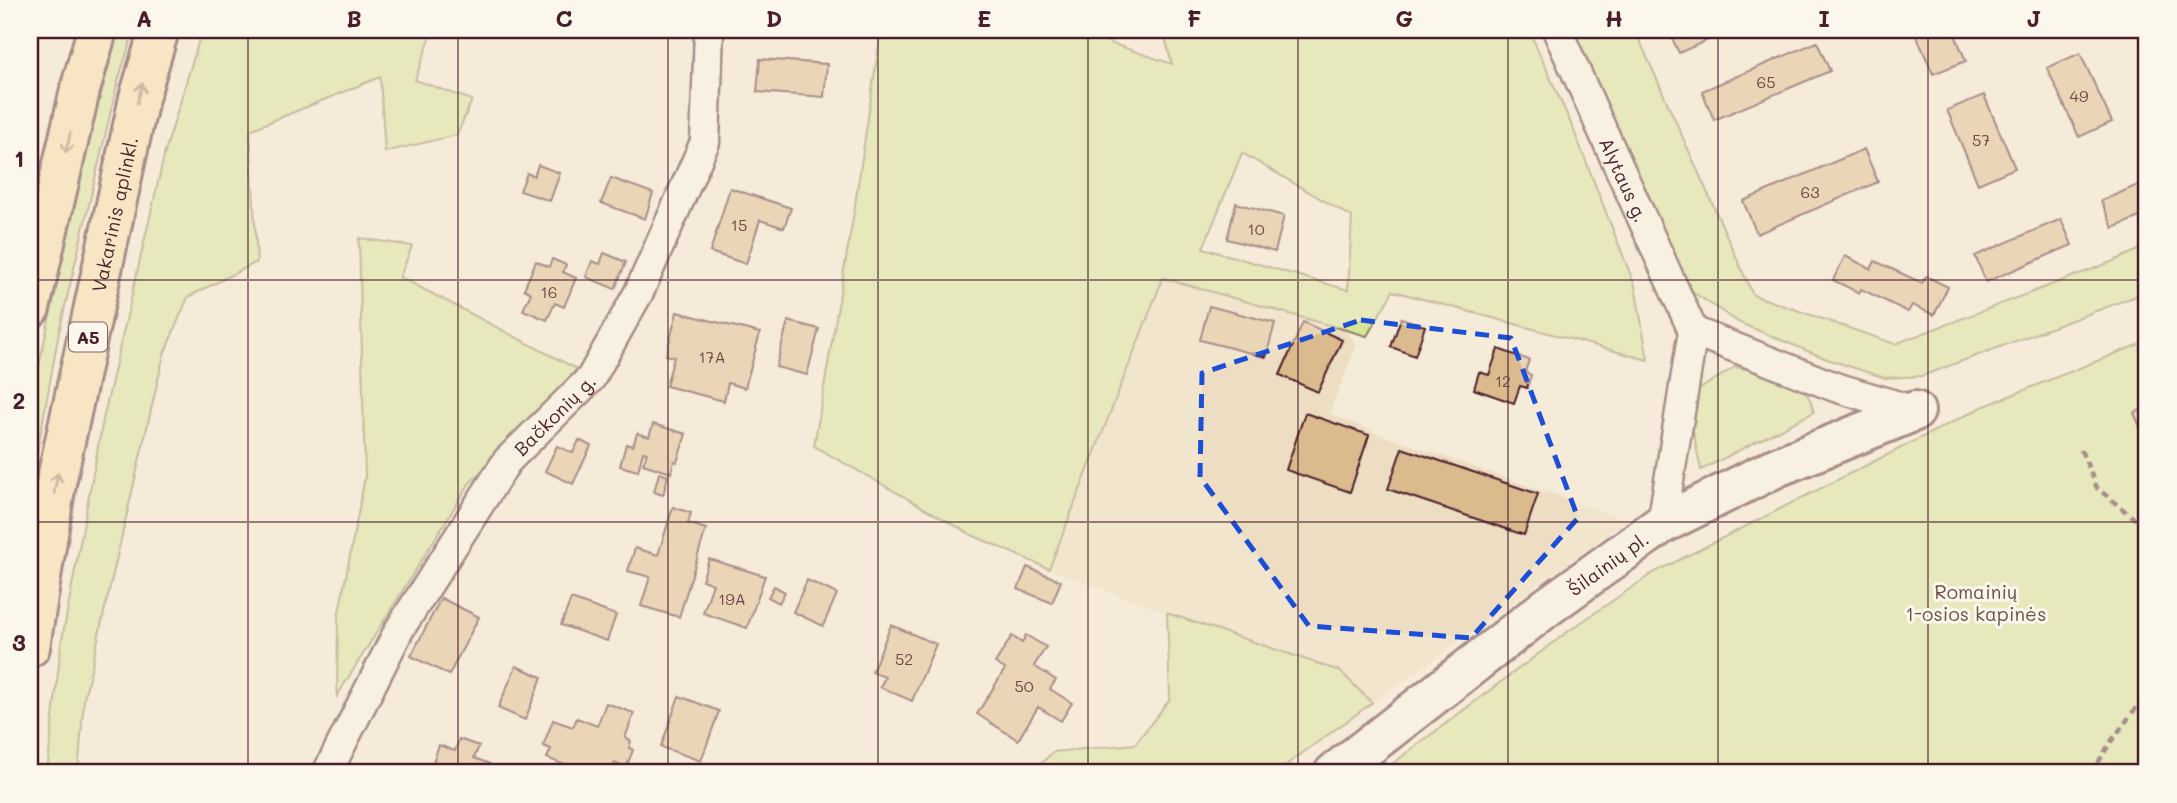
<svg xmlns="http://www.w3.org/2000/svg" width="2177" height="803" font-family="Mali,sans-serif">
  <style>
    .built { fill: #edddc2 }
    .green { fill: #d6e497; stroke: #908261; stroke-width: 2; fill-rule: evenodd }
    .building { fill: #dbbb8e; stroke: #4a1f2b; stroke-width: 2 }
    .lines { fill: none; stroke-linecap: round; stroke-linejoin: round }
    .street-casing { stroke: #4a1f2b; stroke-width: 33 }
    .secondary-casing { stroke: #4a1f2b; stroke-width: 44 }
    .highway-casing { stroke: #4a1f2b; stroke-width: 44 }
    .path { stroke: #4a1f2b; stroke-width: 4.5; stroke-dasharray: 7 5; stroke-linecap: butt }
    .street { stroke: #fbf7ec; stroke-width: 28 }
    .secondary { stroke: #fbf7ec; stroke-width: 38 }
    .highway { stroke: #f9deab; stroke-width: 38 }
    .oneway { stroke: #a27e6b }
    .marked { fill: none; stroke: #1d4ed8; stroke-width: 5; stroke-dasharray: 14 9; stroke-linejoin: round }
    .grid { fill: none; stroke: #4a1f2b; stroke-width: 2; stroke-opacity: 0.55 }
    .labels { text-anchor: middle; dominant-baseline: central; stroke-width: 6; stroke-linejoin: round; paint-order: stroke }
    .number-label { font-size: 16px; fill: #6e4644 }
    .shield { fill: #fbf7ec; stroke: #7f6065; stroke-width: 2 }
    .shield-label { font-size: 18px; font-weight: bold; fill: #4a1f2b }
    .street-label { font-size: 19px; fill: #4a1f2b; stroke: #fbf7ec }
    .park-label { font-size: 19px; fill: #6d5046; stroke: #fbf7ec }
    .neatline { fill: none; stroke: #4a1f2b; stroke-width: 2.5 }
    .grid-label { font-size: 23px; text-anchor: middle; font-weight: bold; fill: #4a1f2b }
  </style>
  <rect width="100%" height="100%" fill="#f5ebd9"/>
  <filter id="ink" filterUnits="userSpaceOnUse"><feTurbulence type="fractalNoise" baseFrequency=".0143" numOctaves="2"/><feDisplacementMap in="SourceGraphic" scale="14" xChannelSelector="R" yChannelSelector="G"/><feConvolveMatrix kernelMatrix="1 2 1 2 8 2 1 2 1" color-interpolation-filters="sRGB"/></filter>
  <g filter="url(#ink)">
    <!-- built -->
    <path class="built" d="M1163,278L1343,329L1357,344L1329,413L1381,435L1628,520L1372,703L1340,671L1167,613L1049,569Z"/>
    <!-- green -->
    <path class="green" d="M119,30H134L118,81L59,332L30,492V420L37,375L92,122Z
      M202,30H433L415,80L472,100L457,135L385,152L380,77L250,130L257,262L188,297L164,354L84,699L78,773H47L61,645L104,415L165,152Z
      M881,30H1073L1172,64L1163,30H1529L1572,126L1635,286L1648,360L1393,291L1367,336L1163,278L1049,569L972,535L814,446L854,212ZM1242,153L1352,217L1348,290L1203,248Z
      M1577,30H1635L1753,295L1895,344L2114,261L2147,246V292L1922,376L1885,378L1827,359L1740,323L1694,293L1674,266L1576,43Z
      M359,238L412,246L400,277L577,369L469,484L337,696L338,618L365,477Z
      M2147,341V773H1380L1570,630L1653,573L1982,407Z
      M1735,367C1758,371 1794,375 1808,396C1811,400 1812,407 1814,412L1701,470L1687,403L1698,390Z
      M1167,613L1340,671L1372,703L1275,773H1031L1053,752L1135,744L1170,699Z"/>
    <!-- building -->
    <path class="building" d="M1668,30H1730L1679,53Z
      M1914,30H1953L1966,61L1933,74Z
      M1817,42L1830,71L1714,120L1702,91Z
      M2080,53L2112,122L2079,137L2047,68Z
      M760,59L827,64L824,97L757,92Z
      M1984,95L2015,168L1978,184L1947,110Z
      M1864,149L1878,182L1757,234L1743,201Z
      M538,165L560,173L550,201L520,191L527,173L534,176Z
      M611,178L653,193L645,219L601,203Z
      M2147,181V214L2113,228L2101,201Z
      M730,188L791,208L784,228L760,220L746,264L710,252Z
      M1236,203L1284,216L1275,252L1227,239Z
      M2061,219L2072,245L1986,282L1975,256Z
      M604,253L626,262L615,289L586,277L592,261L600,264Z
      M1845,256L1871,269L1875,261L1922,283L1926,276L1948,287L1934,315L1912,305L1908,312L1861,289L1859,293L1833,280Z
      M552,259L566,265L563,272L576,278L564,307L555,303L547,320L523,310L531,293L524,289L536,261L549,267Z
      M1209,306L1275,323L1266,357L1200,340Z
      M677,312L760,333L745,388L728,383L724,401L666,386L674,357L666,355Z
      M1401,318L1425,326L1415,356L1391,347Z
      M788,321L819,329L807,375L776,367Z
      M1303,322L1342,340L1318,392L1280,375Z
      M1498,349L1529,360L1525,372L1531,375L1527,388L1520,386L1514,403L1474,389L1479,372L1489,375Z
      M2147,407V443L2134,413Z
      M1305,413L1369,435L1350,492L1286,470Z
      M653,424L686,434L677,462L674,461L671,473L643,464L647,453L643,452L638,471L620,466L626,444L633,446L637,433L649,437Z
      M579,440L591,446L573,484L545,471L557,446L573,453Z
      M1402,448L1538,494L1524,535L1388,489Z
      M659,473L668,476L663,495L654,492Z
      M673,507L691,513L688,523L706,529L679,617L641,606L650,577L628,571L635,548L658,555Z
      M709,559L765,576L747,628L703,613L713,584L702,580Z
      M1027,567L1061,581L1052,603L1018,589Z
      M807,580L837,594L823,626L793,612Z
      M774,586L785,592L779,603L768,597Z
      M441,598L479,617L449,675L411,656Z
      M571,599L616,615L607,641L561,625Z
      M891,625L936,644L912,701L880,687L885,677L872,672Z
      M1026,635L1046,647L1034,666L1056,680L1050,689L1072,703L1061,721L1038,707L1018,740L977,714L1005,669L995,663L1012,636L1022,643Z
      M516,666L542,677L525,720L498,708Z
      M679,696L719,711L701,761L661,747Z
      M606,703L634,713L625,738L631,741L629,748L633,750L626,768L615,763L611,773H579L580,771L547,758L551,749L543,746L553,720L573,727L577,718L597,726Z
      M459,739L479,746L474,758L490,764L486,773H429L439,745L455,751Z
      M909,766L921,773H905Z"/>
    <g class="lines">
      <defs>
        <g id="street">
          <path id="s1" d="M1557,30L1693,331"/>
          <path d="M1662,524L1693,331L1835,387L1915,411"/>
          <path id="s2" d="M327,773L399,630L507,461L591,378L639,292L705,142L709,30"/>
        </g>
        <g id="secondary">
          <path id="s3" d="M1334,773L1547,607L1662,524L1777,467L1915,411"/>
        </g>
        <g id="highway">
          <path d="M30,308L80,90L97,30"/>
          <path id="s4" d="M30,647L56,483L139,98L159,30"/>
        </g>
      </defs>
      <!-- street casing -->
      <use href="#street" class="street-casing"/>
      <!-- secondary casing -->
      <use href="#secondary" class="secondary-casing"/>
      <!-- highway casing -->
      <use href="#highway" class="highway-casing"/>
      <!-- path -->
      <path class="path" d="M2081,450L2097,488L2147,529
        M2092,773L2110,743L2147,693"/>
      <!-- street -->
      <use href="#street" class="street"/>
      <!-- secondary -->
      <use href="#secondary" class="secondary"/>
      <!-- highway -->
      <use href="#highway" class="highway"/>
    </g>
    <!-- one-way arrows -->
    <defs><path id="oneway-shaft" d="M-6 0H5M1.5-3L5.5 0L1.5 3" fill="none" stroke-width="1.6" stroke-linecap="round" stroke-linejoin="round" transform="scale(1.75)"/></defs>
    <g class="oneway">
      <use href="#oneway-shaft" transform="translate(140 93) rotate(-75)"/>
      <use href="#oneway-shaft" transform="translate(68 143) rotate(103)"/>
      <use href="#oneway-shaft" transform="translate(56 483) rotate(-79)"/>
    </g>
  </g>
  <!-- marked area -->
  <path d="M0 0H2177V803H0ZM1361,320L1511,338L1578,518L1471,638L1309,626L1200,477L1202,373Z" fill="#f5ebd9" fill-opacity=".55" fill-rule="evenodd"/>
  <path class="marked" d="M1361,320L1511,338L1578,518L1471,638L1309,626L1200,477L1202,373Z"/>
  <!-- grid -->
  <path class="grid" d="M248,30V773M458,30V773M668,30V773M878,30V773M1088,30V773M1298,30V773M1508,30V773M1718,30V773M1928,30V773M30,280H2147M30,522H2147"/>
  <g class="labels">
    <!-- number labels -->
    <g class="number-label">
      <text x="1766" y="81">65</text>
      <text x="2079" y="95">49</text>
      <text x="1981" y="139">57</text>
      <text x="1810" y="191">63</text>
      <text x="739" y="224">15</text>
      <text x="1256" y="228">10</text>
      <text x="549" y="291">16</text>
      <text x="712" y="356">17A</text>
      <text x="1503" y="380">12</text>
      <text x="732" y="598">19A</text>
      <text x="904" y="658">52</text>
      <text x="1024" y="685">50</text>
    </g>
    <!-- shield labels -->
    <rect class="shield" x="69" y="322.5" width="38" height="29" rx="5"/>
    <g class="shield-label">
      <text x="88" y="337">A5</text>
    </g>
    <!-- street labels -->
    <g class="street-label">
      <text stroke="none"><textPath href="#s1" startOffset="164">Alytaus g.</textPath></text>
      <text stroke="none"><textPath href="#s4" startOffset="441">Vakarinis aplinkl.</textPath></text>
      <text stroke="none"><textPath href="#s2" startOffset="427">Bačkonių g.</textPath></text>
      <text stroke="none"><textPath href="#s3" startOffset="345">Šilainių pl.</textPath></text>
    </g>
    <!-- park labels -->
    <g class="park-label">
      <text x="1976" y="591">Romainių<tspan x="1976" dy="22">1-osios kapinės</tspan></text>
    </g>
  </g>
  <!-- margin -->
  <rect width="2177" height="803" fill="none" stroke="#fbf7ec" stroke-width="77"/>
  <rect x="38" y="38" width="2100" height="726" class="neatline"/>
  <g class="grid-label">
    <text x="144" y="27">A</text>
    <text x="354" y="27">B</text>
    <text x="564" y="27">C</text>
    <text x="774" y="27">D</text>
    <text x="984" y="27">E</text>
    <text x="1194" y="27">F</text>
    <text x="1404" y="27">G</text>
    <text x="1614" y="27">H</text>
    <text x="1824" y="27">I</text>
    <text x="2034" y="27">J</text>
    <text x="19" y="167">1</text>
    <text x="19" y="409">2</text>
    <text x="19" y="651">3</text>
  </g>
</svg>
